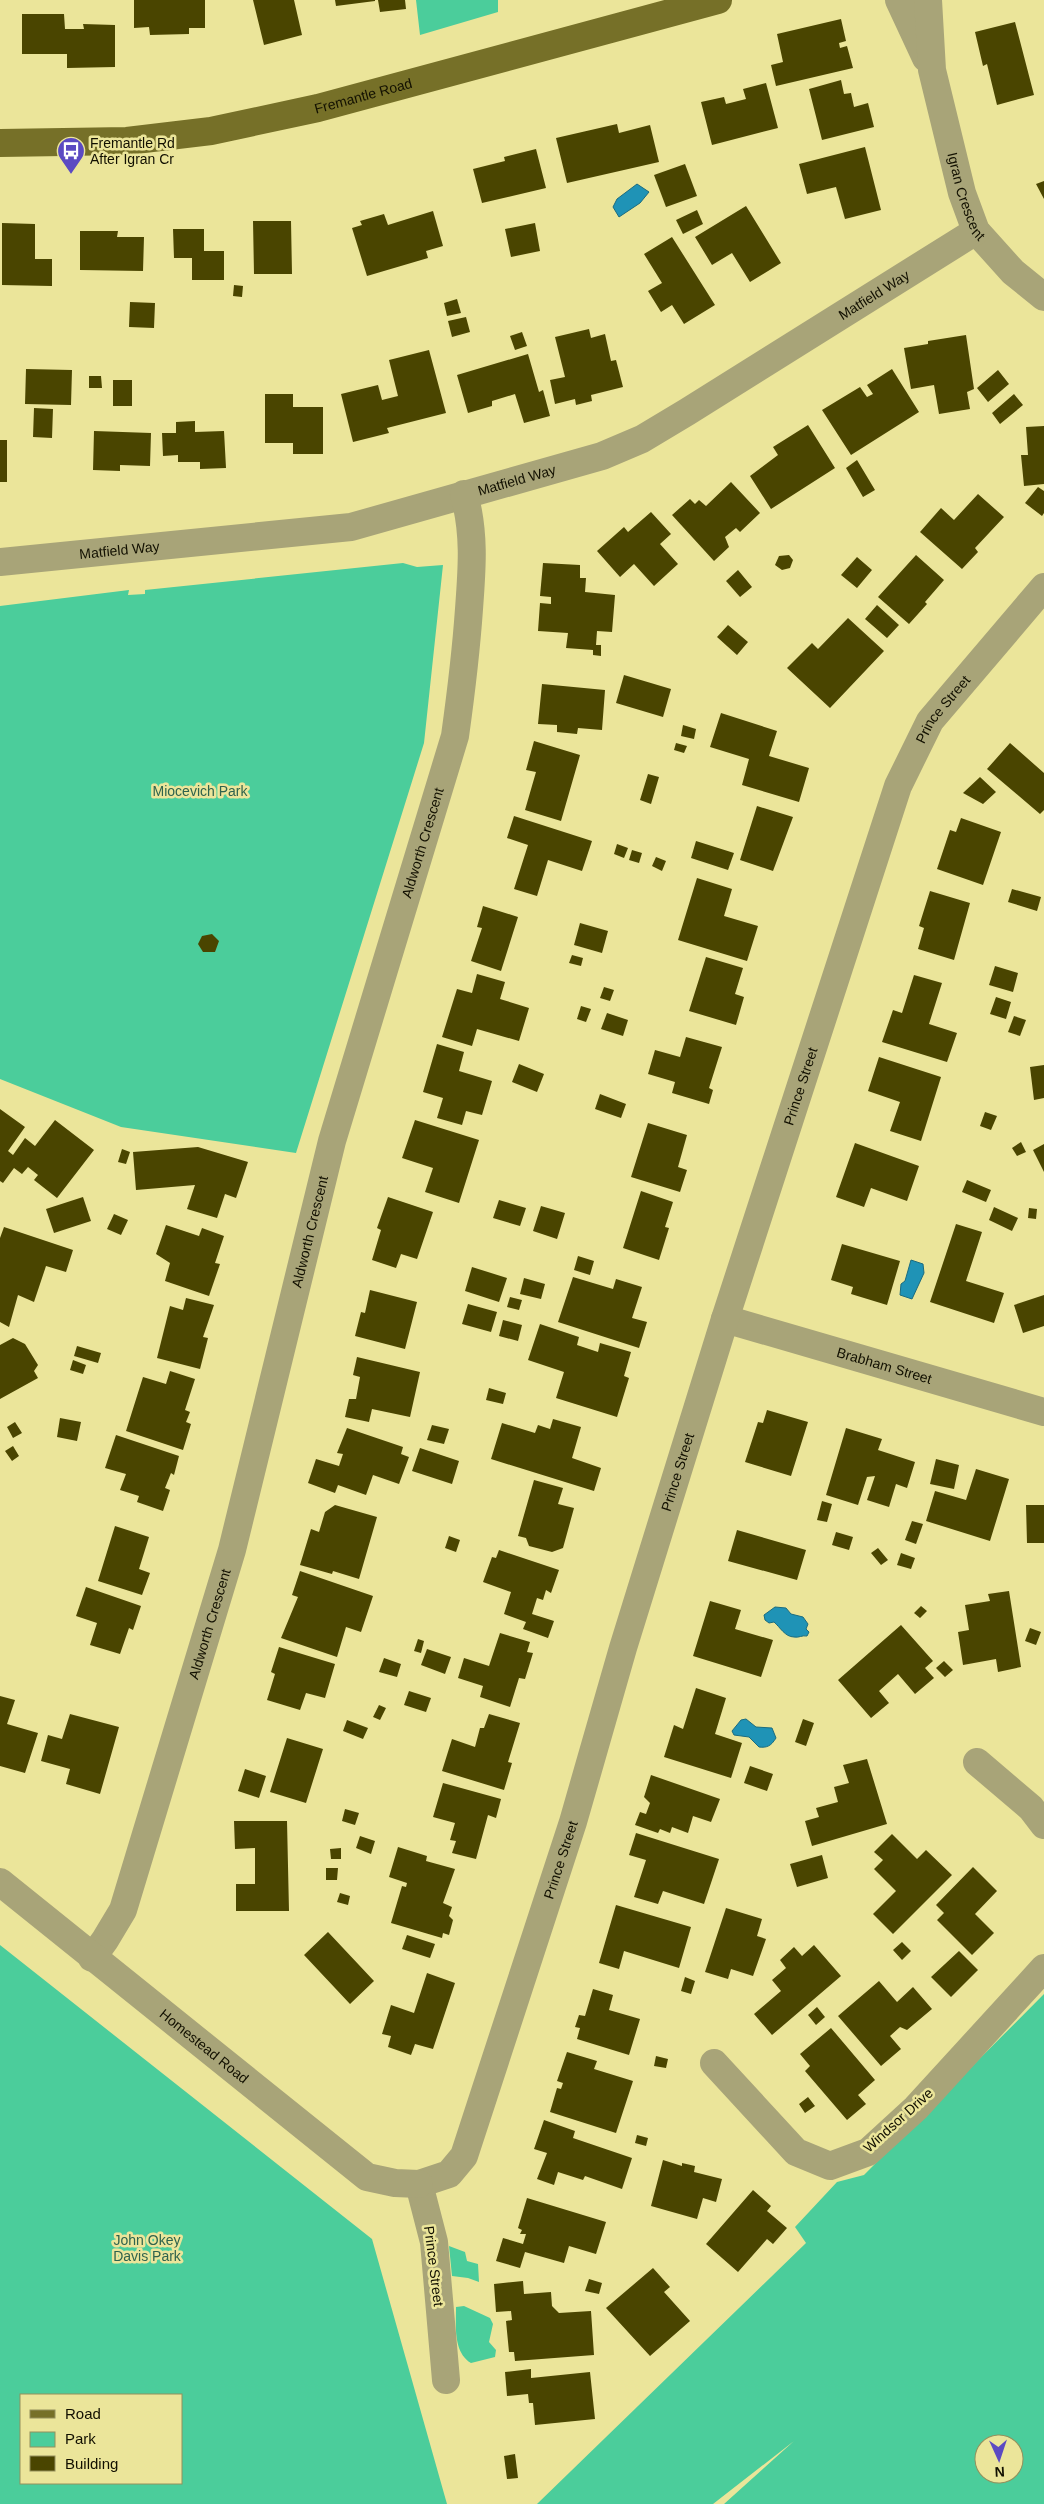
<svg xmlns="http://www.w3.org/2000/svg" width="1044" height="2504" font-family="Arial,sans-serif">
  <style>
    .green { fill: #4bcd9b; fill-rule: evenodd }
    .water { fill: #1f93b6; stroke: #1b6c7f }
    .building { fill: #4a4500 }
    .lines { fill: none; stroke-linecap: round; stroke-linejoin: round }
    .minor { stroke: #a8a478; stroke-width: 28 }
    .tertiary { stroke: #a8a478; stroke-width: 28 }
    .primary { stroke: #767028; stroke-width: 28 }
    .labels { text-anchor: middle; dominant-baseline: central; stroke-width: 5; stroke-linejoin: round; paint-order: stroke }
    .street-label { font-size: 14px; fill: #121000; stroke: #ebe59a }
    .poi-label { font-size: 14px; fill: #121000; stroke: #ebe59a; text-anchor: start }
    .park-label { font-size: 14px; fill: #2f634d; stroke: #ebe59a }
  </style>
  <rect width="100%" height="100%" fill="#ebe59a"/>
  <!-- green -->
  <path class="green" d="M416,0H498V12L420,35Z
    M403,563L417,567L443,565L424,743L296,1153L121,1127L0,1079V606L129,590L128,595L145,594V590Z
    M0,1945L372,2239L447,2504H0ZM21,2395H181V2483H21Z
    M1044,1994V2504H724L794,2441L713,2504H537L806,2243L795,2227L837,2182L864,2175ZM984,2444H1014V2474H984Z
    M449,2246L465,2252L467,2261L478,2264L479,2282L468,2278L452,2276Z
    M464,2306L490,2318L493,2324L489,2342L496,2350L495,2357L471,2363C453,2352 456,2326 456,2307Z"/>
  <!-- water -->
  <path class="water" d="M637,184L649,192L640,203L619,217L613,207L617,199Z
    M911,1260L923,1264L924,1273L912,1299L900,1295L901,1284L905,1281Z
    M775,1607L786,1608L791,1614L803,1617L808,1624L806,1629L809,1632L807,1636C802,1635 799,1638 794,1637C785,1637 780,1627 774,1622L769,1623L765,1620L764,1615Z
    M746,1719L756,1727L772,1728L776,1738C771,1746 767,1748 759,1747L749,1737L734,1735L732,1731L741,1720Z"/>
  <!-- building -->
  <path class="building" d="M134,0H205V28H189V34L150,35L149,27L134,28Z
    M253,0H294L302,35L264,45Z
    M335,0H375V1L336,6Z
    M378,0H405L406,9L380,12Z
    M22,14H64L65,29H84L83,24L115,25V67L67,68V54H22Z
    M841,19L846,41L839,43L840,48L847,46L853,68L776,86L771,65L783,62L777,34Z
    M1015,22L1034,95L997,105L987,64L983,66L975,32Z
    M841,80L844,94L851,93L854,107L868,103L874,127L822,140L809,89Z
    M766,83L778,128L712,145L701,102L724,97L726,104L746,99L743,89Z
    M617,124L619,133L650,125L659,162L567,183L556,138Z
    M865,147L881,210L845,219L836,187L807,194L799,164Z
    M536,149L546,188L482,203L473,169L505,161L504,157Z
    M685,164L697,196L666,207L654,175Z
    M1044,181V199L1036,184Z
    M746,206L781,263L750,282L732,253L712,265L695,237Z
    M697,210L703,224L683,234L676,220Z
    M433,211L443,246L426,251L428,258L367,276L352,228L362,225L360,221L384,214L388,225Z
    M253,221H291L292,274H254Z
    M2,223L35,224V259H52V286L2,285Z
    M535,223L540,251L511,257L505,229Z
    M173,229H204V251H224V280H192V258H174Z
    M80,231H118L117,237H144L143,271L80,270Z
    M672,237L715,305L684,324L672,305L661,312L648,291L662,283L644,254Z
    M234,285L243,286L242,297L233,296Z
    M457,299L461,313L447,316L444,303Z
    M130,302L155,303L154,328L129,327Z
    M466,317L470,332L452,337L448,321Z
    M589,329L591,338L605,334L611,361L616,360L623,387L591,395L592,401L576,405L575,399L555,404L550,380L565,377L555,337Z
    M522,332L527,346L515,350L510,336Z
    M966,335L974,389L967,392L970,409L939,414L934,385L911,389L904,348L928,344V341Z
    M429,350L446,413L387,428L389,433L353,442L341,394L378,385L382,400L398,396L389,360Z
    M528,354L539,392L543,390L550,416L524,423L515,394L492,401V406L468,413L457,375Z
    M26,369L72,370L71,405L25,404Z
    M892,369L919,412L851,455L822,410L860,387L867,397L873,394L867,385Z
    M998,370L1009,384L988,402L977,388Z
    M89,376H101L102,388H89Z
    M113,380H132V406H113Z
    M265,394H293V407H323V454H293V443H265Z
    M1014,394L1023,405L1000,424L992,413Z
    M34,408L53,409L52,438L33,437Z
    M195,421V432L224,431L226,468L200,469V462H178V455L163,456L162,433H176V422Z
    M808,425L835,468L771,509L750,476L778,455L773,447Z
    M1044,426V484L1024,486L1021,455H1028L1026,427Z
    M94,431L151,433L150,466L120,465V471L93,470Z
    M0,440H7V482H0Z
    M857,460L875,490L863,497L846,468Z
    M731,482L760,513L740,532L736,528L725,537L729,547L714,561L672,515L690,499L695,504L699,500L706,506Z
    M1038,487L1044,491V513L1042,516L1025,503Z
    M978,494L1004,517L975,548L978,552L962,569L920,532L941,508L954,520Z
    M651,512L671,534L660,544L678,564L654,586L634,564L620,577L597,551L624,527L628,532Z
    M789,555L793,560L790,568L782,570L775,565L779,556Z
    M916,555L944,580L925,602L927,604L909,624L878,597Z
    M857,557L872,570L857,588L841,575Z
    M543,563L580,565V578H586L585,592L615,595L612,632L597,631L596,645H601V656L593,655V650L566,648L568,633L538,631L540,603L551,604V597L540,596Z
    M738,570L752,587L740,597L726,581Z
    M877,605L899,625L887,638L865,619Z
    M848,618L884,651L830,708L787,668L812,643L818,649Z
    M728,625L748,642L737,655L717,637Z
    M624,675L671,689L663,717L616,703Z
    M542,684L605,690L602,730L578,728L577,734L557,732V725L538,724Z
    M721,713L777,731L769,756L809,768L799,802L742,785L749,759L710,747Z
    M683,725L696,729L694,739L681,736Z
    M534,741L580,755L561,821L525,810L536,772L526,770Z
    M676,743L687,746L684,753L674,750Z
    M1010,743L1044,773V810L1040,814L987,769Z
    M648,774L659,777L651,804L640,800Z
    M980,777L996,792L983,804L963,793Z
    M757,806L793,817L773,871L740,860Z
    M514,816L592,841L582,871L548,860L537,896L514,889L528,845L507,838Z
    M961,818L1001,832L983,885L937,869L950,830L956,832Z
    M696,841L734,853L728,870L691,858Z
    M617,844L628,848L624,858L614,854Z
    M632,850L642,853L639,863L629,860Z
    M656,857L666,861L662,871L652,866Z
    M697,878L732,889L724,916L758,926L747,961L678,940Z
    M1012,889L1041,897L1037,911L1008,902Z
    M930,891L970,903L954,960L918,949L924,928L919,926Z
    M483,906L518,917L501,971L471,961L482,928L477,927Z
    M580,923L608,931L602,953L574,945Z
    M212,934L219,941L215,952H203L198,944L202,936Z
    M572,955L583,958L581,966L569,963Z
    M706,957L743,968L735,994L744,997L736,1025L689,1011Z
    M995,966L1018,973L1013,992L989,985Z
    M477,974L505,982L500,999L529,1008L519,1041L477,1029L472,1046L442,1037L457,989L472,993Z
    M914,975L942,983L929,1024L957,1033L947,1062L882,1042L893,1010L902,1013Z
    M604,987L614,990L610,1001L600,998Z
    M996,997L1011,1002L1006,1019L990,1014Z
    M581,1006L591,1009L586,1022L577,1019Z
    M607,1013L628,1020L623,1036L601,1029Z
    M1014,1016L1026,1020L1020,1036L1008,1032Z
    M686,1037L722,1047L709,1088L713,1090L709,1104L672,1093L675,1082L648,1074L655,1050L680,1057Z
    M437,1044L464,1052L459,1071L492,1081L482,1115L466,1111L462,1125L437,1118L443,1098L423,1092Z
    M879,1057L941,1077L921,1141L890,1131L900,1102L868,1091Z
    M519,1064L544,1074L537,1092L512,1082Z
    M1044,1065V1098L1034,1100L1030,1067Z
    M600,1094L626,1104L621,1118L595,1109Z
    M0,1109L25,1127L8,1151L13,1155L25,1138L35,1146L55,1120L94,1150L57,1198L34,1180L38,1175L28,1167L22,1174L14,1168L3,1183L0,1181Z
    M985,1112L997,1116L991,1130L980,1126Z
    M415,1120L479,1140L459,1203L425,1192L433,1168L402,1158Z
    M648,1123L687,1135L678,1167L687,1170L680,1192L631,1177Z
    M1021,1142L1026,1152L1017,1156L1012,1148Z
    M855,1143L919,1166L907,1201L871,1188L864,1207L836,1197Z
    M1044,1144V1172L1033,1150Z
    M198,1147L248,1162L236,1198L225,1194L217,1218L187,1209L195,1185L136,1190L133,1152Z
    M122,1149L130,1152L126,1164L118,1162Z
    M967,1180L991,1190L986,1202L962,1192Z
    M641,1191L673,1202L665,1227L669,1228L659,1260L623,1248Z
    M83,1197L91,1221L54,1233L46,1209Z
    M388,1197L433,1212L417,1259L401,1254L396,1268L372,1260L381,1230L377,1228Z
    M499,1200L526,1208L520,1226L493,1218Z
    M541,1206L565,1213L557,1239L533,1231Z
    M994,1207L1018,1218L1012,1231L989,1220Z
    M1029,1208L1037,1209L1036,1219L1028,1218Z
    M114,1214L128,1220L121,1235L107,1229Z
    M956,1224L982,1232L966,1281L1004,1293L994,1323L930,1302Z
    M166,1225L199,1236L202,1228L224,1236L215,1263L220,1264L209,1296L165,1281L170,1263L156,1254Z
    M4,1227L73,1250L66,1272L46,1266L34,1302L18,1295L9,1327L0,1322V1238Z
    M842,1244L900,1261L887,1305L851,1294L853,1287L831,1280Z
    M578,1256L594,1261L590,1275L574,1270Z
    M472,1267L507,1278L499,1302L465,1291Z
    M573,1277L613,1289L616,1279L642,1287L632,1318L647,1322L639,1348L558,1322Z
    M524,1278L545,1284L541,1299L520,1294Z
    M370,1290L417,1302L405,1349L355,1336L361,1312L365,1313Z
    M1044,1295V1326L1023,1333L1014,1305Z
    M510,1297L522,1300L519,1310L507,1307Z
    M186,1298L214,1305L203,1337L208,1338L200,1369L157,1358L170,1306L183,1310Z
    M468,1304L497,1312L491,1332L462,1324Z
    M503,1320L522,1325L518,1341L499,1336Z
    M540,1324L579,1337L577,1345L598,1352L600,1343L631,1352L624,1376L629,1378L617,1417L556,1398L564,1372L528,1360Z
    M13,1338L25,1344L38,1365L34,1371L38,1378L0,1399V1345Z
    M77,1346L101,1353L98,1363L74,1356Z
    M357,1357L420,1372L410,1417L372,1409L369,1422L345,1417L349,1399H356L360,1377L353,1375Z
    M73,1360L86,1365L83,1374L70,1370Z
    M170,1371L195,1379L185,1410L190,1412L186,1422L191,1424L183,1450L126,1431L143,1377L166,1384Z
    M489,1388L506,1393L503,1404L486,1400Z
    M767,1410L808,1422L791,1476L745,1462L758,1422L763,1423Z
    M60,1418L81,1422L77,1441L57,1437Z
    M553,1419L581,1427L572,1458L601,1468L594,1491L491,1459L502,1423L535,1433L538,1425L550,1429Z
    M15,1422L22,1433L13,1438L7,1427Z
    M432,1425L449,1429L444,1444L427,1440Z
    M347,1428L403,1447L401,1454L409,1457L399,1484L373,1475L366,1495L338,1485L335,1493L308,1483L316,1459L339,1466L343,1454L337,1453Z
    M846,1428L882,1439L878,1450L915,1462L907,1488L896,1484L889,1507L867,1500L875,1476L867,1477L858,1505L826,1495Z
    M116,1435L179,1456L174,1475L171,1473L165,1488L170,1490L163,1511L137,1502L139,1496L120,1490L126,1474L105,1468Z
    M13,1446L19,1456L12,1461L5,1451Z
    M420,1448L459,1461L452,1484L412,1471Z
    M936,1459L959,1465L954,1489L930,1484Z
    M976,1469L1009,1479L990,1541L926,1521L935,1491L966,1500Z
    M534,1480L563,1488L558,1504L574,1508L563,1548L552,1552L529,1546L526,1538L518,1536Z
    M822,1501L832,1504L827,1522L817,1520Z
    M335,1505L377,1517L359,1579L333,1571L332,1574L300,1565L311,1529L319,1532L325,1512Z
    M1026,1505H1044V1543H1027Z
    M912,1521L923,1524L916,1544L905,1540Z
    M115,1526L149,1537L139,1569L150,1573L142,1595L98,1581Z
    M737,1530L806,1550L797,1580L728,1561Z
    M836,1532L853,1537L849,1550L832,1545Z
    M449,1536L460,1540L456,1552L445,1548Z
    M878,1548L888,1560L881,1565L871,1553Z
    M499,1550L559,1570L551,1593L546,1590L543,1600L537,1598L532,1614L554,1621L548,1638L523,1629L526,1622L504,1614L511,1592L483,1582L492,1557L496,1558Z
    M901,1553L915,1558L911,1569L897,1565Z
    M300,1571L373,1596L361,1632L346,1627L337,1657L281,1638L298,1597L292,1595Z
    M86,1587L141,1606L133,1630L129,1628L120,1654L90,1645L97,1623L76,1616Z
    M1009,1591L1021,1667L998,1672L996,1659L963,1665L958,1632L969,1630L965,1605L990,1601L988,1594Z
    M710,1601L741,1610L735,1629L773,1640L761,1677L693,1656Z
    M921,1606L927,1611L920,1618L914,1613Z
    M901,1625L933,1661L925,1668L934,1678L915,1694L898,1674L879,1691L889,1703L871,1718L838,1680Z
    M1030,1628L1041,1632L1036,1645L1025,1641Z
    M500,1633L530,1642L527,1652L533,1653L525,1679L519,1678L510,1707L480,1697L483,1686L458,1678L464,1658L489,1666Z
    M418,1639L424,1641L421,1653L414,1651Z
    M279,1647L335,1664L325,1698L306,1693L300,1710L267,1700L275,1674L271,1672Z
    M427,1649L451,1657L445,1674L421,1665Z
    M384,1658L401,1664L397,1677L379,1672Z
    M944,1661L953,1670L945,1677L936,1668Z
    M696,1688L726,1698L715,1734L742,1743L731,1778L664,1757L674,1725L683,1729Z
    M409,1691L431,1698L426,1712L404,1705Z
    M0,1696L15,1700L7,1724L38,1733L25,1773L0,1766Z
    M379,1705L386,1708L380,1720L373,1717Z
    M70,1714L119,1727L100,1794L66,1784L70,1769L41,1761L48,1735L62,1739Z
    M489,1714L520,1723L508,1762L512,1763L504,1790L442,1771L452,1739L475,1747L480,1728H484Z
    M803,1719L814,1723L806,1746L795,1742Z
    M347,1720L368,1728L363,1739L343,1731Z
    M287,1738L323,1749L306,1803L270,1792Z
    M867,1759L887,1824L812,1846L805,1821L819,1817L816,1808L838,1802L834,1787L849,1783L843,1765Z
    M750,1766L773,1774L767,1791L744,1783Z
    M245,1769L266,1776L259,1798L238,1791Z
    M651,1775L720,1799L711,1822L693,1816L688,1833L672,1827L670,1833L660,1829L658,1833L635,1825L640,1812L646,1814L650,1803L644,1797Z
    M443,1783L501,1799L496,1818L488,1815L476,1859L452,1853L456,1841L450,1840L455,1823L433,1817Z
    M345,1809L359,1813L355,1825L342,1821Z
    M234,1821H287L289,1911H236V1884H255V1848L235,1849Z
    M636,1833L719,1859L704,1904L663,1891L658,1904L634,1897L646,1860L629,1855Z
    M892,1834L917,1859L926,1850L952,1875L893,1934L873,1914L896,1891L874,1869L883,1860L874,1852Z
    M360,1836L375,1841L371,1854L356,1848Z
    M398,1847L427,1856L426,1861L455,1869L443,1903L452,1907L449,1916L453,1920L449,1935L443,1933L442,1938L391,1923L402,1886L406,1887L407,1883L389,1877Z
    M341,1848V1859H331L330,1849Z
    M822,1855L828,1878L797,1887L790,1864Z
    M973,1867L997,1891L975,1914L994,1933L972,1955L937,1920L944,1913L936,1905Z
    M326,1868H338L337,1880H326Z
    M340,1893L350,1896L348,1905L337,1902Z
    M616,1905L691,1927L679,1968L624,1951L619,1969L599,1963Z
    M726,1908L762,1919L757,1936L766,1939L753,1976L731,1969L728,1979L705,1972Z
    M328,1932L374,1981L350,2004L304,1955Z
    M407,1935L435,1944L430,1958L402,1949Z
    M902,1942L911,1951L902,1960L893,1950Z
    M814,1945L841,1976L772,2035L754,2014L781,1991L772,1980L786,1968L780,1960L794,1947L802,1956Z
    M959,1951L978,1970L951,1997L931,1977Z
    M427,1973L455,1983L433,2049L415,2044L411,2055L388,2047L391,2036L382,2034L391,2005L414,2013Z
    M685,1977L695,1981L691,1994L681,1991Z
    M879,1981L897,2002L913,1987L932,2009L907,2030L900,2027L890,2036L901,2049L881,2066L838,2016Z
    M593,1989L613,1995L609,2010L640,2019L629,2055L577,2039L580,2028L575,2027L579,2015L585,2016Z
    M817,2007L825,2017L816,2025L808,2015Z
    M831,2028L875,2080L858,2095L866,2104L847,2120L805,2071L810,2066L800,2054Z
    M567,2052L597,2061L594,2069L633,2081L616,2133L550,2112L557,2088L561,2089L563,2083L557,2081Z
    M656,2056L668,2059L666,2068L654,2066Z
    M808,2097L815,2106L805,2113L799,2104Z
    M544,2120L575,2131L573,2138L632,2158L622,2189L585,2176L583,2180L558,2172L554,2185L537,2179L547,2153L534,2149Z
    M637,2135L648,2138L646,2146L635,2143Z
    M663,2160L682,2166V2163L695,2166L694,2172L722,2179L716,2202L703,2198L697,2219L651,2206Z
    M753,2190L771,2206L767,2211L787,2228L773,2244L767,2239L738,2272L706,2244Z
    M527,2198L606,2222L596,2254L569,2246L564,2263L525,2252L520,2268L496,2261L503,2238L523,2244L526,2234H520L522,2230L518,2228Z
    M653,2268L670,2287L664,2292L690,2321L650,2356L606,2308Z
    M589,2279L602,2283L599,2294L585,2291Z
    M523,2281L524,2294L551,2292L552,2306L559,2313L591,2311L594,2355L515,2361L514,2352H509L506,2321L512,2320L511,2311L496,2312L494,2284Z
    M531,2369V2378L590,2372L595,2419L535,2425L533,2403H529L528,2394L507,2396L505,2372Z
    M515,2454L518,2478L507,2479L504,2456Z"/>
  <g class="lines">
    <!-- minor -->
    <g class="minor">
      <path d="M899,0L926,58"/>
      <path id="s1" d="M928,0L932,70L962,193L976,231L1013,272L1044,297"/>
      <path id="s2" d="M0,562L351,527L602,456L642,439L687,412L976,231"/>
      <path id="s3" d="M725,1319L1044,1412"/>
      <path d="M977,1762L1031,1808L1044,1825"/>
      <path id="s4" d="M92,1958L105,1940L123,1910L232,1550L332,1141L455,736C461,693 466,652 469,609C472,569 475,533 464,494"/>
      <path d="M714,2063L796,2152L830,2166L868,2152L916,2108L1044,1968"/>
      <path id="s5" d="M446,2380L434,2242L419,2184L449,2174L464,2156L573,1822L623,1648L725,1319L898,786L930,721L1044,587"/>
    </g>
    <!-- tertiary -->
    <path class="tertiary" id="s6" d="M0,1882L367,2177L395,2183L419,2184"/>
    <!-- primary -->
    <path class="primary" id="s7" d="M0,143L127,141L211,131L318,108L718,0"/>
  </g>
  <!-- icons -->
  <defs>
    <symbol id="bus-pin" viewBox="-11 -11 22 30"><path d="M0 17L-7.5 6A9.5 9.5 0 1 1 7.5 6Z" fill="#5b4ac2" stroke="#ebe59a"/><path d="M-5-6H5V4H4V6H2V4H-2V6H-4V4H-5ZM-3.5-4V0h7V-4ZM-3.5 1.2v1.5H-2V1.2ZM2 1.2v1.5H3.5V1.2Z" fill="#fff"/></symbol>
  </defs>
  <g fill-rule="evenodd">
    <use href="#bus-pin" x="55" y="135" width="32" height="43"/>
  </g>
  <g class="labels">
    <!-- street labels -->
    <g class="street-label">
      <text stroke="none"><textPath href="#s7" startOffset="368">Fremantle Road</textPath></text>
      <text stroke="none"><textPath href="#s1" startOffset="201">Igran Crescent</textPath></text>
      <text stroke="none"><textPath href="#s2" startOffset="930">Matfield Way</textPath></text>
      <text stroke="none"><textPath href="#s2" startOffset="525">Matfield Way</textPath></text>
      <text stroke="none"><textPath href="#s2" startOffset="120">Matfield Way</textPath></text>
      <text stroke="none"><textPath href="#s5" startOffset="1780">Prince Street</textPath></text>
      <text stroke="none"><textPath href="#s4" startOffset="1166">Aldworth Crescent</textPath></text>
      <text stroke="none"><textPath href="#s5" startOffset="1375">Prince Street</textPath></text>
      <text stroke="none"><textPath href="#s4" startOffset="761">Aldworth Crescent</textPath></text>
      <text stroke="none"><textPath href="#s3" startOffset="166">Brabham Street</textPath></text>
      <text stroke="none"><textPath href="#s5" startOffset="970">Prince Street</textPath></text>
      <text stroke="none"><textPath href="#s4" startOffset="356">Aldworth Crescent</textPath></text>
      <text stroke="none"><textPath href="#s5" startOffset="565">Prince Street</textPath></text>
      <text stroke="none"><textPath href="#s6" startOffset="262">Homestead Road</textPath></text>
      <text transform="translate(898 2120) rotate(-42)">Windsor Drive</text>
      <text transform="translate(434 2266) rotate(83)">Prince Street</text>
    </g>
    <!-- poi labels -->
    <g class="poi-label">
      <text x="90" y="143">Fremantle Rd<tspan x="90" dy="16">After Igran Cr</tspan></text>
    </g>
    <!-- park labels -->
    <g class="park-label">
      <text x="200" y="791">Miocevich Park</text>
      <text x="147" y="2240">John Okey<tspan x="147" dy="16">Davis Park</tspan></text>
    </g>
  </g>
  <!-- legend -->
  <rect x="20" y="2394" width="162" height="90" fill="#ebe59a" stroke="#94905c"/>
  <rect x="30" y="2410" width="25" height="8" fill="#767028" stroke="#94905c"/>
  <text x="65" y="2419" font-size="15" fill="#121000">Road</text>
  <rect x="30" y="2432" width="25" height="15" fill="#4bcd9b" stroke="#94905c"/>
  <text x="65" y="2444" font-size="15" fill="#121000">Park</text>
  <rect x="30" y="2456" width="25" height="15" fill="#4a4500" stroke="#94905c"/>
  <text x="65" y="2469" font-size="15" fill="#121000">Building</text>
  <!-- north arrow -->
  <g transform="translate(999 2459) rotate(177)"><circle r="24" fill="#ebe59a" stroke="#94905c"/>
  <path d="M0-4L9 19L0 12L-9 19Z" fill="#5b4ac2"/>
  <text y="-8" font-size="14" font-weight="bold" text-anchor="middle" fill="#121000">N</text>
  </g>
</svg>
